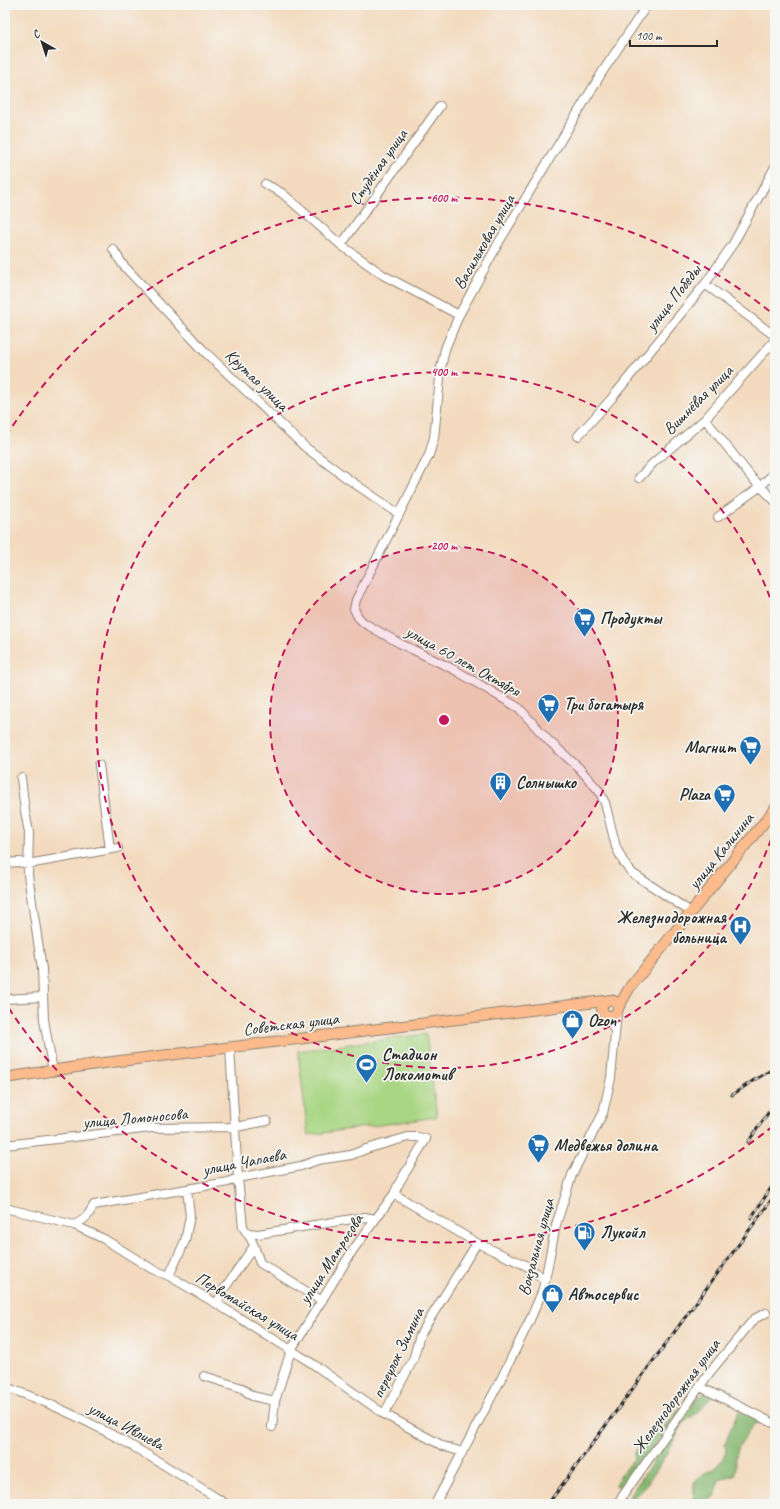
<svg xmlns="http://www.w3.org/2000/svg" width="780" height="1509" font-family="Caveat,sans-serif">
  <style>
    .green { fill: #a9d683; stroke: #6a8057 }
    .forest { fill: #86b771; stroke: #58714e }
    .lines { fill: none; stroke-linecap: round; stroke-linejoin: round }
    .minor-casing { stroke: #8f8274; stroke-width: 10 }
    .major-casing { stroke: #8f8274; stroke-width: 12 }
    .minor { stroke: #fff; stroke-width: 8 }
    .major { stroke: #fbbb8c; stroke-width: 10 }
    .rail-casing { stroke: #2b2b2b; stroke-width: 3 }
    .rail { stroke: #f6f6f2; stroke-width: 1.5; stroke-dasharray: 4.5; stroke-linecap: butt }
    .ring { fill: none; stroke: #c2185b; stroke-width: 2; stroke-dasharray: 7 5 }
    .labels { text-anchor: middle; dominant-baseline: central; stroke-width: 3.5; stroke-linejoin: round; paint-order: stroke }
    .street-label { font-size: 17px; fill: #2b2b2b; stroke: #f6f6f2 }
    .poi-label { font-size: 17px; font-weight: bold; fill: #2b2b2b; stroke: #f6f6f2; text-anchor: start }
    .centre { fill: #c2185b; stroke: #f6f6f2; stroke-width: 2 }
    .ring-label { font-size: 12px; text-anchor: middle; font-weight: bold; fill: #c2185b; stroke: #f6f6f2; stroke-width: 3.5; stroke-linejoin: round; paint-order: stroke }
  </style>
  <rect width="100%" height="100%" fill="#f6f6f2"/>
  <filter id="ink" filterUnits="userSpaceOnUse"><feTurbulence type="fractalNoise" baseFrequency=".025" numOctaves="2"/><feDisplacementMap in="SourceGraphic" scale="8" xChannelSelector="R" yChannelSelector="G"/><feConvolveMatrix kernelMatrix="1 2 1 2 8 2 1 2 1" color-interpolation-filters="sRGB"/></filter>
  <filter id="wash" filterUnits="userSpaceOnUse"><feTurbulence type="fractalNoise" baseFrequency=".012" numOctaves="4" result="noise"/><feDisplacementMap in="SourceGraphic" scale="16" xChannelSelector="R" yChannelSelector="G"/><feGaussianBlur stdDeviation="0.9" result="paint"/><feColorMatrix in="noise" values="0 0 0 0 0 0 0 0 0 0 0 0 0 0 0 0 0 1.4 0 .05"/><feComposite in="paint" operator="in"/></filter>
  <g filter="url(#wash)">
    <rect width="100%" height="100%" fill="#f3dabe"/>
    <!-- green -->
    <path class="green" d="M426,1034L437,1117L308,1135L298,1051Z"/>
    <!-- forest -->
    <path class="forest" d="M695,1390L648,1455L642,1460C640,1471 628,1488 616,1486L620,1475L634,1460V1452L636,1449L669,1421Z
      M708,1392L712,1397C703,1405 695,1417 684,1422C673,1441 649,1491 630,1499V1495L697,1398Z
      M739,1411L762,1422L754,1424C749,1433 740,1442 737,1452C734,1460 738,1468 734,1475L719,1479L716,1495L704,1504H687L694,1497V1482L706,1472L714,1469L722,1460L726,1452L725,1445L730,1430Z"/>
  </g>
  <g filter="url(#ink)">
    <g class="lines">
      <defs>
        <path id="minor" d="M647,5L603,71L499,242L459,315L445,349L441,368L434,438L429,455L356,600L354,609L358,617L364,623L399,643L455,670L519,708L548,740L579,768L599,791L605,803L616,847L624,863L632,873L691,912
          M265,184L282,193L341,245L383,275L459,315
          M341,245L440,106
          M113,249L123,265L205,352L305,447L348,479L399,514
          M705,284L775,336
          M705,419L752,478L775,501
          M578,436L612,398L705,284L733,244L775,167
          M639,478L653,463L705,419L775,340
          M718,517L761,486L775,472
          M99,765L110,849
          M21,778L25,811L29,833L28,875L42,969L44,1020L53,1071
          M5,863L19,862L28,864L118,848
          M5,999L42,997
          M606,1016L615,1031
          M5,1145L151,1128L236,1127L267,1121
          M394,1194L477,1243L527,1266L545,1280
          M5,1208L74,1225L104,1239L152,1269L169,1276L217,1304L291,1350L313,1364L384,1414L443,1446L462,1452
          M74,1225C86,1219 88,1216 94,1205L228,1182L238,1178L301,1166L318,1160L351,1155L366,1149L408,1137H418L426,1139L399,1183L394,1194L353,1250L291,1350L275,1401L272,1427
          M247,1233L258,1234L365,1217L375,1219
          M254,1246L260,1263L322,1301
          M169,1276L185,1241L190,1216L187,1189
          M217,1304L222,1292L254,1246L251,1239L243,1227L238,1178L230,1048
          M204,1376L242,1388L252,1396L275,1401
          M5,1387C85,1414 156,1459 226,1504
          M700,1387L775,1424
          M384,1414L413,1360L420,1335L477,1243
          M435,1504L501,1379L529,1322L542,1292L545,1280L556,1225L572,1175L603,1113L611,1078L617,1012
          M617,1504L710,1372L754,1319L766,1313"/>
        <path id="major" d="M602 1008a8 8 0 1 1 16 0a8 8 0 1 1-16 0Z
          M618,1008L630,987L775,809
          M5,1078L96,1064L604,1001"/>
      </defs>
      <!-- minor casing -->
      <use href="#minor" class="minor-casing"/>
      <!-- major casing -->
      <use href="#major" class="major-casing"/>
      <!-- minor -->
      <use href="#minor" class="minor"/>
      <!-- major -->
      <use href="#major" class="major"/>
      <defs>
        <path id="rail" d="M732,1095L754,1080L775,1068
          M748,1142L775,1103
          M751,1218L775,1182
          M548,1504L775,1195"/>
      </defs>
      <!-- rail casing -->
      <use href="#rail" class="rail-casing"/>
      <!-- rail -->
      <use href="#rail" class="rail"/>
    </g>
  </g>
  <!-- distance rings -->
  <circle cx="444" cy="720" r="174" fill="#c2185b" fill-opacity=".12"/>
  <g class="ring">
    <circle cx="444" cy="720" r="174"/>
    <path d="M775 828A348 348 0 1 1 775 612"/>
    <path d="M773 1126A522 522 0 0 1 6 1004M6 436A522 522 0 0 1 773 314"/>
  </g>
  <!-- icons -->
  <defs>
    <symbol id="supermarket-pin" viewBox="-11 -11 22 30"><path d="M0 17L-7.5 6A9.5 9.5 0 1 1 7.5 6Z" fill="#1f6fb2" stroke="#f6f6f2"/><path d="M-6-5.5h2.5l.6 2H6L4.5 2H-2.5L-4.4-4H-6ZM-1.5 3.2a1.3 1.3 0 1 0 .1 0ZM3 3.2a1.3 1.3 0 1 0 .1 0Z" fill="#fff"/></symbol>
    <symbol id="building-pin" viewBox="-11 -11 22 30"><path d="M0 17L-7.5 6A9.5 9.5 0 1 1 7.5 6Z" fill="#1f6fb2" stroke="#f6f6f2"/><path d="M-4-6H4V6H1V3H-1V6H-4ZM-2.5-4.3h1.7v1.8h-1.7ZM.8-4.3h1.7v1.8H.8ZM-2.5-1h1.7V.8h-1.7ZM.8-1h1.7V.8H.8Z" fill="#fff"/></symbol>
    <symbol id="hospital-pin" viewBox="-11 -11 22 30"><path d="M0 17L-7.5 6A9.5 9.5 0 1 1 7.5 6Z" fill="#1f6fb2" stroke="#f6f6f2"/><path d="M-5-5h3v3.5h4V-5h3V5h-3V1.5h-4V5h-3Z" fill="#fff"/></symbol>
    <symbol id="shop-pin" viewBox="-11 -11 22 30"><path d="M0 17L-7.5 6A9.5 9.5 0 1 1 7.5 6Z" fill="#1f6fb2" stroke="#f6f6f2"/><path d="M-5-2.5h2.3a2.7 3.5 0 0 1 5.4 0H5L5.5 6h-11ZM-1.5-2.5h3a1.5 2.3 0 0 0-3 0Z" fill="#fff"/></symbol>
    <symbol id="stadium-pin" viewBox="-11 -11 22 30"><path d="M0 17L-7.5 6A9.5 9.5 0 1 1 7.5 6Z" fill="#1f6fb2" stroke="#f6f6f2"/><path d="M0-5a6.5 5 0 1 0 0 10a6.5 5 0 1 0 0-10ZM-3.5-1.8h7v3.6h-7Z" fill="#fff"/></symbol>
    <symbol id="fuel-pin" viewBox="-11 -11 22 30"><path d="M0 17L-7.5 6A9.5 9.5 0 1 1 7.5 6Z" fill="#1f6fb2" stroke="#f6f6f2"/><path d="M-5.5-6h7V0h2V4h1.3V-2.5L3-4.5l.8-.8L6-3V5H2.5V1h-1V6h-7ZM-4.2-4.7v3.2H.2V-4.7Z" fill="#fff"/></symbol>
  </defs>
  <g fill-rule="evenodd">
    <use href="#supermarket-pin" x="572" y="606" width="25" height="34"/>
    <use href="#supermarket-pin" x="536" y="692" width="25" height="34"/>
    <use href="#supermarket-pin" x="738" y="734" width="25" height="34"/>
    <use href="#building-pin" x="488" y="770" width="25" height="34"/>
    <use href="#supermarket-pin" x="712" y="782" width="25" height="34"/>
    <use href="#hospital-pin" x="728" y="914" width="25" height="34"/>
    <use href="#shop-pin" x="560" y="1008" width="25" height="34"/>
    <use href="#stadium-pin" x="354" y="1052" width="25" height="34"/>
    <use href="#supermarket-pin" x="526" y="1132" width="25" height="34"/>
    <use href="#fuel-pin" x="572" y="1220" width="25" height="34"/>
    <use href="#shop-pin" x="540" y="1282" width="25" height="34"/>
  </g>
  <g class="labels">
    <!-- street labels -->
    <g class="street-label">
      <text transform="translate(378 167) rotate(-55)">Студёная улица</text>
      <text transform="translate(484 242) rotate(-60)">Васильковая улица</text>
      <text transform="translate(673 298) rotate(-52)">улица Победы</text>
      <text transform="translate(257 380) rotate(44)">Крутая улица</text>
      <text transform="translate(698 400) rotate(-45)">Вишнёвая улица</text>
      <text transform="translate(463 661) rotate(29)">улица 60 лет Октября</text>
      <text transform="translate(721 851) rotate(-51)">улица Калинина</text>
      <text transform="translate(291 1024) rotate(-7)">Советская улица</text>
      <text transform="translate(135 1118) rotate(-5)">улица Ломоносова</text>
      <text transform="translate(244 1162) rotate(-11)">улица Чапаева</text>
      <text transform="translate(536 1247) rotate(-75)">Вокзальная улица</text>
      <text transform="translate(331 1259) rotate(-57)">улица Матросова</text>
      <text transform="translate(247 1306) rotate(31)">Первомайская улица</text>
      <text transform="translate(398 1353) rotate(-64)">переулок Зимина</text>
      <text transform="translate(676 1396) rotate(-54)">Железнодорожная улица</text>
      <text transform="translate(126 1426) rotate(28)">улица Ивлиева</text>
    </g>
    <!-- poi labels -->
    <g class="poi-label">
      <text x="600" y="618">Продукты</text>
      <text x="564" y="704">Три богатыря</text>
      <text x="736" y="747" text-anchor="end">Магнит</text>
      <text x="516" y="782">Солнышко</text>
      <text x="710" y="794" text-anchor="end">Plaza</text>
      <text x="726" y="917" text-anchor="end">Железнодорожная<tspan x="726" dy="20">больница</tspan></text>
      <text x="588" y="1020">Ozon</text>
      <text x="382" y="1054">Стадион<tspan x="382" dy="20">Локомотив</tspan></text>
      <text x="554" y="1145">Медвежья долина</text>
      <text x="600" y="1232">Лукойл</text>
      <text x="568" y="1294">Автосервис</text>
    </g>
  </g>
  <circle cx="444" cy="720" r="6" class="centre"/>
  <g class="ring-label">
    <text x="444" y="202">600 m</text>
    <text x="444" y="376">400 m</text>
    <text x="444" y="550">200 m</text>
  </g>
  <!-- margin -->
  <rect width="780" height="1509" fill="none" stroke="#f6f6f2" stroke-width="20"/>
  <!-- north arrow -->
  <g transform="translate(42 42) rotate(321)" stroke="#f6f6f2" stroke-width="3" paint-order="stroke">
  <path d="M0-3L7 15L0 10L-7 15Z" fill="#2b2b2b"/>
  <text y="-6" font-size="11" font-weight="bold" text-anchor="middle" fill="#2b2b2b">С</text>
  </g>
  <!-- scale -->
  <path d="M630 40v6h87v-6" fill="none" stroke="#2b2b2b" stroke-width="2"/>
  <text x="636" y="40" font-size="12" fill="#2b2b2b" stroke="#f6f6f2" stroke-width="3" paint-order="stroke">100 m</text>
</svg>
